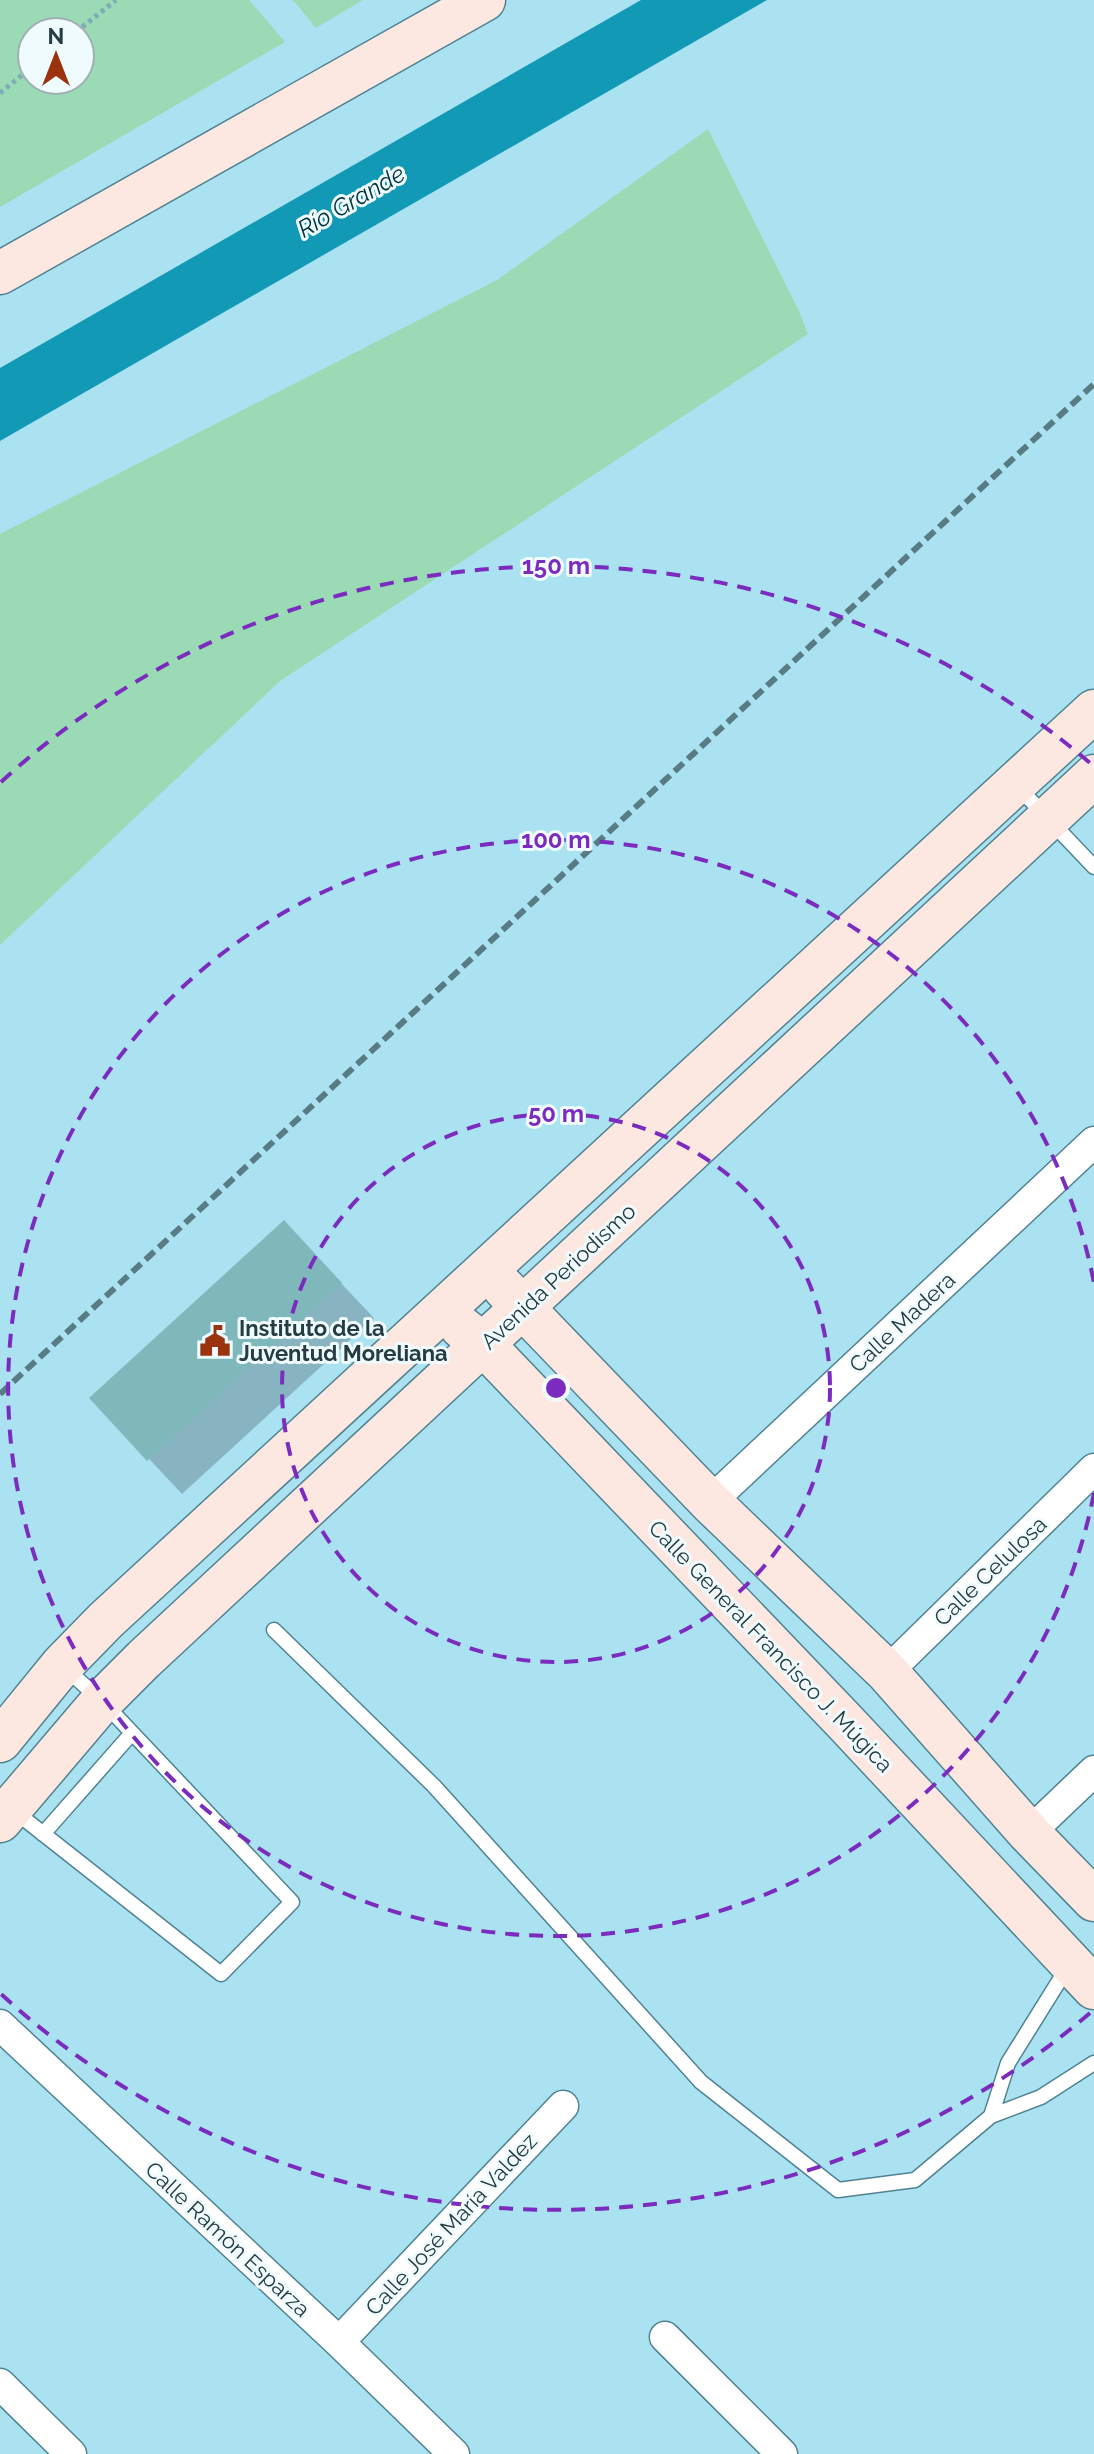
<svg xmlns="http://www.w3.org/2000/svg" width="1094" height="2454" font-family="Raleway,sans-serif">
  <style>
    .green { fill: #9adab4; fill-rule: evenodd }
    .water { fill: #1199b6 }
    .shadow { fill: #0003 }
    .building { fill: #7eb8ba }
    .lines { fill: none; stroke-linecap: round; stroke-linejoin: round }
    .lane-casing { stroke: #4f8392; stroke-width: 17 }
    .street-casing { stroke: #4f8392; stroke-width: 33 }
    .secondary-casing { stroke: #4f8392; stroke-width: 45 }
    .path { stroke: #7facb9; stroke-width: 5; stroke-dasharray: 4 4; stroke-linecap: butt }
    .lane { stroke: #fff; stroke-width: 14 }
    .street { stroke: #fff; stroke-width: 30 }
    .secondary { stroke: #fde7e1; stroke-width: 42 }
    .rail { stroke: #587b84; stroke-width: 6; stroke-dasharray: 12 6; stroke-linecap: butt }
    .ring { fill: none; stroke: #7b2cbf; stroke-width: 4; stroke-dasharray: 14 10 }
    .labels { text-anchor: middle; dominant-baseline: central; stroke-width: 6; stroke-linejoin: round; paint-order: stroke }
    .street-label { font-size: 22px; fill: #253c42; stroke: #f0fbfe }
    .poi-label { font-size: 22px; font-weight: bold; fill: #253c42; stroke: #f0fbfe; text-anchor: start }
    .water-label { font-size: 24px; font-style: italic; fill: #003541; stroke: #f0fbfe }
    .centre { fill: #7b2cbf; stroke: #f0fbfe; stroke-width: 4 }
    .ring-label { font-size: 24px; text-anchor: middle; font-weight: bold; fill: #7b2cbf; stroke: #f0fbfe; stroke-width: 6; stroke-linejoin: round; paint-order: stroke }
  </style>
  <rect width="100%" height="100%" fill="#abe2f2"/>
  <!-- green -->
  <path class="green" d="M0,0H249L285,42L0,207ZM32,32H80V80H32Z
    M293,0H363L316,28Z
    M708,129L799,311L808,334L280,681L0,945V534L497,280Z"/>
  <!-- water -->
  <path class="water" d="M641,0H767L0,441V368Z"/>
  <!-- shadow -->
  <path class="shadow" d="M284,1223L374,1318L182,1494L92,1398Z"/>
  <!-- building -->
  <path class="building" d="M284,1220L342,1283L147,1461L89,1398Z"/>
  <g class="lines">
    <defs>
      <path id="lane" d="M1017,786L1094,867
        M274,1630L434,1786L701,2082L838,2190L915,2180L991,2116L1041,2097L1094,2063
        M13,1810L221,1974L292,1902L102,1701L65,1668
        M43,1834L132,1733
        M991,2116L1008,2063L1069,1965"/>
      <path id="street" d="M710,1502L1094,1142
        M887,1672L1094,1469
        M1029,1833L1094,1771
        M0,2025L339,2342L454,2454
        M665,2337L782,2454
        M339,2342L563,2106
        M0,2384L71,2454"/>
      <path id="secondary" d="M0,273L484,0
        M504,1288L710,1502L887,1672L1029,1833L1094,1900
        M461,1327L484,1345L845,1722L1094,1988
        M0,1741L62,1665L106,1620L1094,711
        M0,1821L102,1701L144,1659L1094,776"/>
    </defs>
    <!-- lane casing -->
    <use href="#lane" class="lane-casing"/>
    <!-- street casing -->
    <use href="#street" class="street-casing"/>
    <!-- secondary casing -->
    <use href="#secondary" class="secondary-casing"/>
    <!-- path -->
    <path class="path" d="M76,32L116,0
      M0,93L32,67"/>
    <!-- lane -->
    <use href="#lane" class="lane"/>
    <!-- street -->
    <use href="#street" class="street"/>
    <!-- secondary -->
    <use href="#secondary" class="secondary"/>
    <!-- rail -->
    <path class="rail" d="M0,1394L1094,384"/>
  </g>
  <!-- distance rings -->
  <g class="ring">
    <circle cx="556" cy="1388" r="274"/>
    <path d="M1094 1493A548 548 0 1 1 1094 1283"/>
    <path d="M1090 2013A822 822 0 0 1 1 1994M1 782A822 822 0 0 1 1090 763"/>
  </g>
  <!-- icons -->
  <defs>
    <symbol id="civic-bare" viewBox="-9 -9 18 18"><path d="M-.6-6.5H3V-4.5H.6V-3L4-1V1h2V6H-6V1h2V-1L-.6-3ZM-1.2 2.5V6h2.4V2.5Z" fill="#9a330e" stroke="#f0fbfe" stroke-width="2.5" paint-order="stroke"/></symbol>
  </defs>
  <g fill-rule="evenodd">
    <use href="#civic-bare" x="193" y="1319" width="44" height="44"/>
  </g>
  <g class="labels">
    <!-- street labels -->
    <g class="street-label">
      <text transform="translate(558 1276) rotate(-43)">Avenida Periodismo</text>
      <text transform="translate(902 1322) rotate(-43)">Calle Madera</text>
      <text transform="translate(990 1571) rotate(-44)">Calle Celulosa</text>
      <text transform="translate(771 1646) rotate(46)">Calle General Francisco J. Múgica</text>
      <text transform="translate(451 2224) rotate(-47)">Calle José María Valdez</text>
      <text transform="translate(228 2239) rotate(43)">Calle Ramón Esparza</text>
    </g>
    <!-- poi labels -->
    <g class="poi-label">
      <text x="239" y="1328">Instituto de la<tspan x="239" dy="25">Juventud Moreliana</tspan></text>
    </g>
    <!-- water labels -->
    <g class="water-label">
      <text transform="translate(351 201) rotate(-30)">Río Grande</text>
    </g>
  </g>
  <circle cx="556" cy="1388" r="12" class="centre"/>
  <g class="ring-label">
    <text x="556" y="574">150 m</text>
    <text x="556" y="848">100 m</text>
    <text x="556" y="1122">50 m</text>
  </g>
  <!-- north arrow -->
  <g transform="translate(56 56)"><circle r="38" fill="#f0fbfe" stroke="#9fafb3" stroke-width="2"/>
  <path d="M0-6L14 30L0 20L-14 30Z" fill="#9a330e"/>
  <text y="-12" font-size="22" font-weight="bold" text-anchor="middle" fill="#253c42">N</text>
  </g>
</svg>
